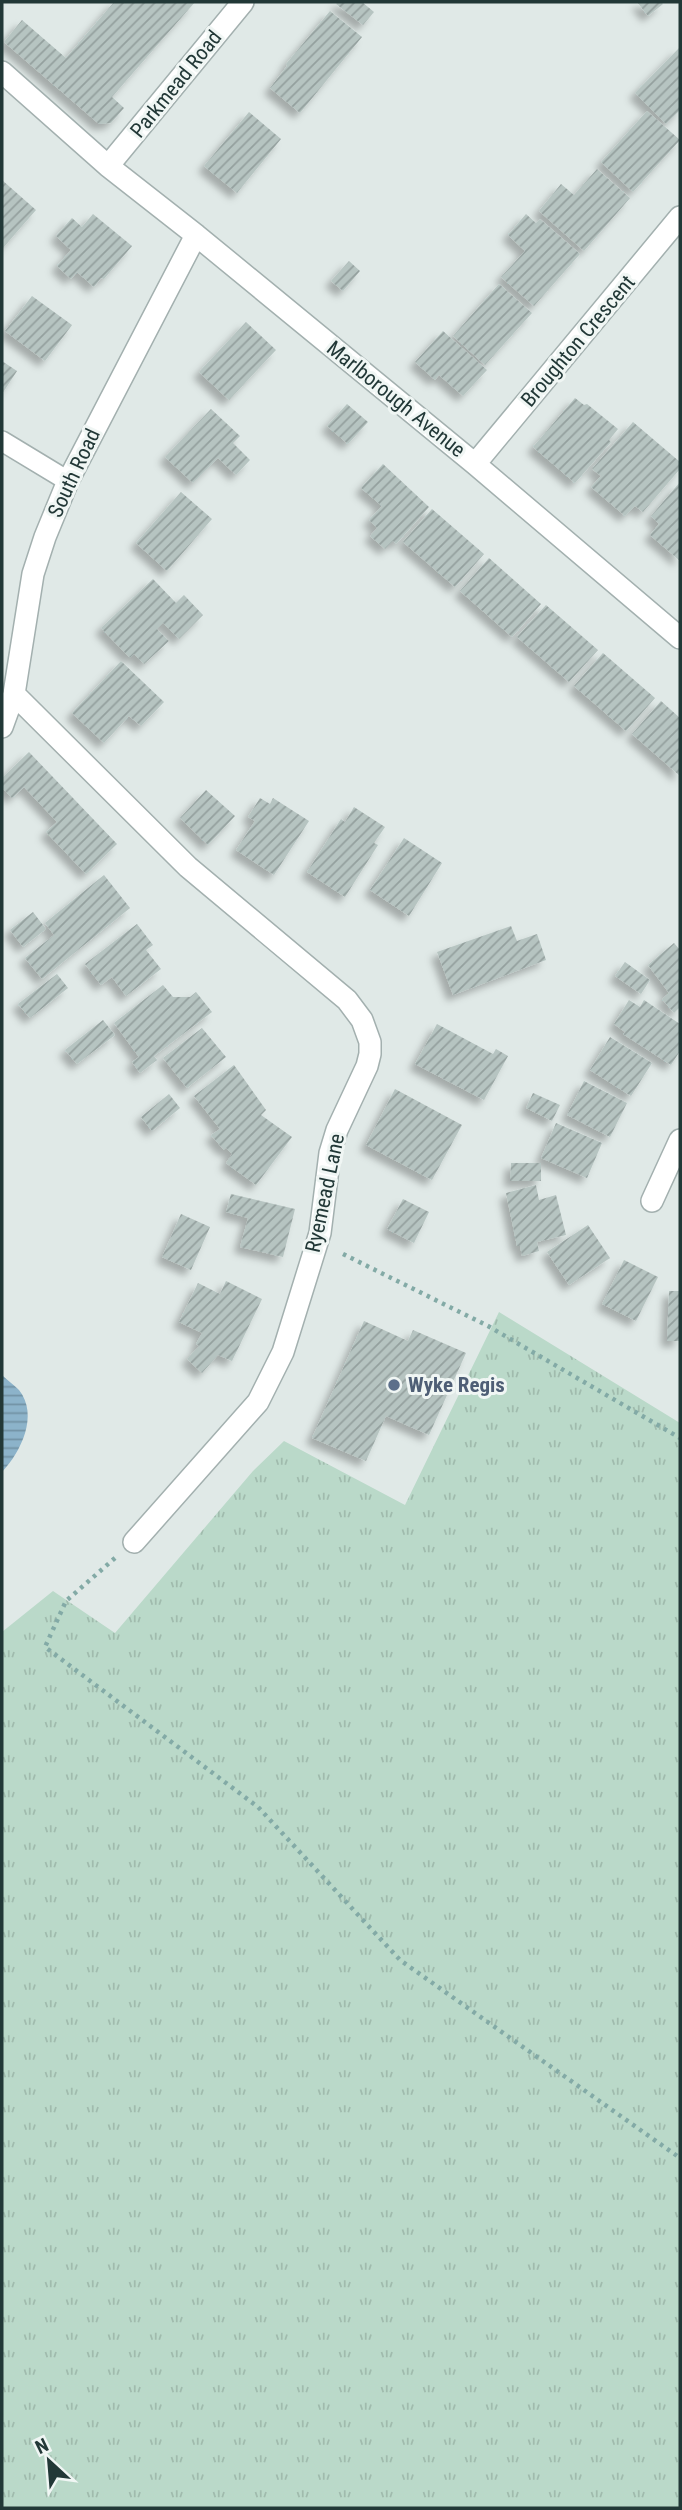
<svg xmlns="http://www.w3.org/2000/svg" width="682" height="2510" font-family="'Roboto Condensed',sans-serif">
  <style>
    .grass { fill: url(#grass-tufts) }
    .water { fill: url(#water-rules) }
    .building { fill: url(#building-hatch); filter: url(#shadow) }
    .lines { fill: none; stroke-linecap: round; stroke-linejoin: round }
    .service-casing { stroke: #a3b0af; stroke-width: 22 }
    .minor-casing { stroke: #a3b0af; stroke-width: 24 }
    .path { stroke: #83aaa6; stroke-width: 4.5; stroke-dasharray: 3.5 5; stroke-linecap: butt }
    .service { stroke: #fff; stroke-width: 19 }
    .minor { stroke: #fff; stroke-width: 21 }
    .service-dot { fill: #5c6f8a; stroke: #f0f6f4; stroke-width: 2.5 }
    .labels { text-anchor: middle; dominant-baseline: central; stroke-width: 6; stroke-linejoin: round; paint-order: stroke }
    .street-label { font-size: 21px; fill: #223837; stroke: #f0f6f4 }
    .service-label { font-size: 21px; font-weight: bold; fill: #4e5e75; stroke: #f0f6f4; text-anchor: start }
  </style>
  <defs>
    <pattern id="grass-tufts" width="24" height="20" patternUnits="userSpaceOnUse" patternTransform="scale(1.75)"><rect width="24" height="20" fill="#bad9c9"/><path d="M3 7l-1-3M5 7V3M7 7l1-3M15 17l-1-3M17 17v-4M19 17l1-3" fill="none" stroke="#a0bbad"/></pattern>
    <pattern id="water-rules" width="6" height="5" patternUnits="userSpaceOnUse" patternTransform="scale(1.75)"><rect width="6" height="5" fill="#8cb3ca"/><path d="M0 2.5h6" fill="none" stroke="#7293a5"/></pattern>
    <pattern id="building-hatch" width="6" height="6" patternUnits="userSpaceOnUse" patternTransform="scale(1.75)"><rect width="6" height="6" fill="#b6c4c1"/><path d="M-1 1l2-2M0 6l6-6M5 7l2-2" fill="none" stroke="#94a09e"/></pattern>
    <filter id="shadow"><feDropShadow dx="-6" dy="6" stdDeviation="3.5" flood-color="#0004"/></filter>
  </defs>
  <rect width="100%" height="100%" fill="#e0e9e7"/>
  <!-- grass -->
  <path class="grass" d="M499,1312L680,1423V2508H2V1632L53,1591L115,1633L253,1471L284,1441L405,1505Z"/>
  <!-- water -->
  <path class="water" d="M2,1375C7,1380 14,1385 19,1390C39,1415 21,1452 2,1472Z"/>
  <!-- building -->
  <path class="building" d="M114,2H195L112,97L124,108L111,123L99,124L4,42L22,20L66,58Z
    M338,2H362L374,12L363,25L336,4Z
    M637,2H661L663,4L648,16Z
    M330,11L362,37L300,113L270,88L287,66L286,64Z
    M680,47V110L666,124L635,93Z
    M647,111L680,140L633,192L601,162Z
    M249,112L281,139L237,193L204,166Z
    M597,169L630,198L584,251L539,211L561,184L574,195Z
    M2,180L36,210L2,249Z
    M93,214L132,246L104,279L101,278L94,287L77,272L71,279L57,266L71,250L56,236L72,218L82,227Z
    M526,214L536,223L540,219L580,254L534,306L501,277L525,251L508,235Z
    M349,261L360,271L343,291L331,281Z
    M499,284L532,313L485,365L453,336Z
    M32,296L72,325L45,361L5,331Z
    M246,322L276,350L229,400L199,372Z
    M443,331L487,370L463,396L439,375L435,380L415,362Z
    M2,361L17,371L2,394Z
    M575,398L584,405L587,404L618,429L609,440L611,442L575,483L533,447Z
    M347,404L368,422L348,444L327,426Z
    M211,409L240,436L233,443L250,460L236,475L218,458L193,483L165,457Z
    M633,422L680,462V469L643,512L635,506L625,516L591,487L601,476L592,469Z
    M383,464L429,507L396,544L393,541L385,549L370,536L377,528L369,520L382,506L361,488Z
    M680,482V561L650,535L659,524L651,516Z
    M181,492L212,519L167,571L136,543Z
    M432,509L484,554L455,587L403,542Z
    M489,558L541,604L512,637L460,591Z
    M153,579L176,603L184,595L203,615L179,639L163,623L157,629L169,641L144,664L134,654L130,658L101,628Z
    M546,605L598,650L569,682L517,637Z
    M603,653L655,698L626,731L574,686Z
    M121,661L164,702L141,726L129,716L104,743L72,713Z
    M661,701L680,718V776L632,734Z
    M29,752L117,844L86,874L46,832L57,822L24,787L12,798L2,788V778Z
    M206,790L235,816L208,845L180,818Z
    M260,798L270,804L273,798L309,821L274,875L236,850L255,821L248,817Z
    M354,807L385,827L374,843L378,845L345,897L307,872L341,819L345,822Z
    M404,838L442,863L409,916L370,890Z
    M104,875L130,908L42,979L25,958L54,935L45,923Z
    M33,912L46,929L23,947L10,930Z
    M137,924L153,945L146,950L161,969L126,996L112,977L101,985L85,964Z
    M511,926L517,941L537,934L546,960L453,995L437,952Z
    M674,943L680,950V1007L674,1013L662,999L669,993L648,965Z
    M625,962L650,980L641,994L615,976Z
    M57,974L68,988L30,1018L18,1004Z
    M163,985L173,997H190L196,992L212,1012L154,1056L157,1060L140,1073L132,1062L139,1057L114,1023Z
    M629,1000L640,1007L644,1000L680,1024V1051L671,1065L623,1034L625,1032L614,1024Z
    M103,1020L115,1035L77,1064L65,1050Z
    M437,1024L493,1054L496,1049L508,1056L484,1100L415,1064Z
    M202,1028L226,1057L187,1088L163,1058Z
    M610,1037L652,1063L631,1096L590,1070Z
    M234,1065L266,1110L261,1115L292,1137L256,1185L226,1163L232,1154L226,1148L224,1150L211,1135L220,1129L194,1096Z
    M584,1081L627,1103L610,1137L567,1115Z
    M395,1089L462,1125L432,1180L366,1145Z
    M533,1093L560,1105L552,1121L526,1108Z
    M169,1094L180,1108L152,1131L141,1117Z
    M556,1123L602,1143L587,1178L541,1158Z
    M511,1163H541V1181H510Z
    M536,1185L539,1200L556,1195L566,1235L537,1242L539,1251L522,1256L520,1246H517L506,1193Z
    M231,1194L295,1209L283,1257L240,1247L248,1218L226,1212Z
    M403,1199L429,1212L414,1243L387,1229Z
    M181,1214L210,1227L191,1270L162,1257Z
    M588,1225L610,1258L569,1285L547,1252Z
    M624,1260L658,1277L636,1321L602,1304Z
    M226,1281L262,1299L232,1361L218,1355L202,1373L187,1359L199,1346L196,1344L202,1333L179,1322L198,1283L220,1294Z
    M669,1291H680V1341H667Z
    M364,1321L408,1341L413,1330L466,1353L429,1435L386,1416L366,1461L312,1438Z"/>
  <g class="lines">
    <defs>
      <path id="service" d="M2,441L68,481"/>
      <path id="minor" d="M2,72L108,166L196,235L475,464L680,638
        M108,166L243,2
        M475,464L680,217
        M14,694L188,867L347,1000L362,1020L370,1042V1054L367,1066L337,1130L330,1153L320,1233L283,1352L258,1402L134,1542
        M2,727L14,694L33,574L45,537L68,481L196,235
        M652,1201L680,1140"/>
    </defs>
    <!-- service casing -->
    <use href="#service" class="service-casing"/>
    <!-- minor casing -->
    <use href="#minor" class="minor-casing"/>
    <!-- path -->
    <path class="path" d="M343,1254L488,1326L680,1438
      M115,1558L66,1601L45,1647L258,1807L400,1960L680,2158"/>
    <!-- service -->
    <use href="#service" class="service"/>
    <!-- minor -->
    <use href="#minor" class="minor"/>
  </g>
  <!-- markers -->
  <circle class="service-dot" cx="394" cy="1385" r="7"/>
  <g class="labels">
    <!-- street labels -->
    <g class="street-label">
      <text transform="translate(176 84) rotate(-51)">Parkmead Road</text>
      <text transform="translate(578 341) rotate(-50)">Broughton Crescent</text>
      <text transform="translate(396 399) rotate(39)">Marlborough Avenue</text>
      <text transform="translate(74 473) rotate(-65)">South Road</text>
      <text transform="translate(325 1193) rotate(-78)">Ryemead Lane</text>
    </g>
    <!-- service labels -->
    <g class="service-label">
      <text x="408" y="1385">Wyke Regis</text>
    </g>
  </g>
  <!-- border -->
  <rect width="682" height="2510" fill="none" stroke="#223837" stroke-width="7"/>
  <!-- north arrow -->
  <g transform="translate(49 2461) rotate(334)" stroke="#f0f6f4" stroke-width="5" paint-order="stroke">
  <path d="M0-5L12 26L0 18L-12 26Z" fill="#223837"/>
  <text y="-10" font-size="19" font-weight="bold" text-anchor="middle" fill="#223837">N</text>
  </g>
</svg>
